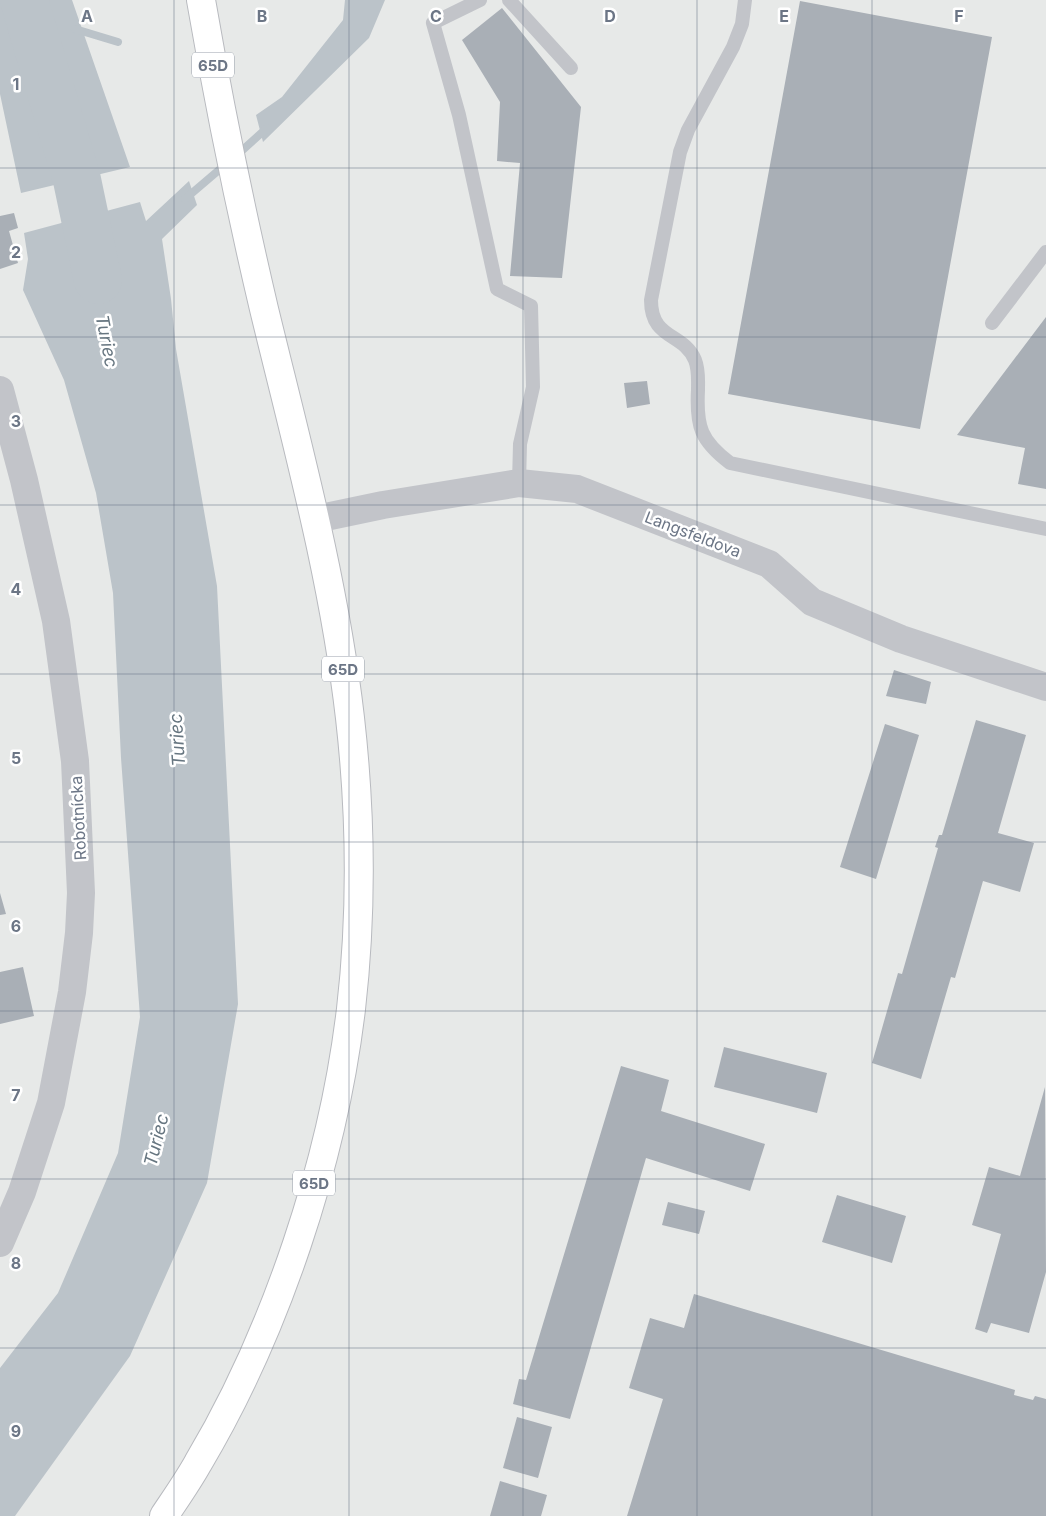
<svg xmlns="http://www.w3.org/2000/svg" width="1046" height="1516" font-family="Inter,sans-serif">
  <style>
    .built { fill: #e7e9e8 }
    .water { fill: #bbc3c9 }
    .lines { fill: none; stroke-linecap: round; stroke-linejoin: round }
    .stream { stroke: #bbc3c9; stroke-width: 8 }
    .river { stroke: #bbc3c9; stroke-width: 48 }
    .building { fill: #a9afb6 }
    .primary-casing { stroke: #b8babf; stroke-width: 30 }
    .lane { stroke: #c2c4c9; stroke-width: 14 }
    .street { stroke: #c2c4c9; stroke-width: 28 }
    .primary { stroke: #fff; stroke-width: 28 }
    .grid { fill: none; stroke: #6c7686; stroke-width: 1; stroke-opacity: 0.55 }
    .labels { text-anchor: middle; dominant-baseline: central; stroke-width: 5; stroke-linejoin: round; paint-order: stroke }
    .shield { fill: #fff; stroke: #989faa; stroke-width: 1 }
    .shield-label { font-size: 15px; font-weight: bold; fill: #6c7686 }
    .street-label { font-size: 16px; fill: #6c7686; stroke: #fff }
    .water-label { font-size: 18px; font-style: italic; fill: #677680; stroke: #fff }
    .grid-label { font-size: 16px; text-anchor: middle; font-weight: bold; fill: #6c7686; stroke: #fff; stroke-width: 5; stroke-linejoin: round; paint-order: stroke }
  </style>
  <rect width="100%" height="100%" fill="#f9faf8"/>
  <!-- built -->
  <path class="built" d="M0,0H1046V1516H0Z"/>
  <!-- water -->
  <path class="water" d="M0,0H72L130,167L21,193L0,94Z
    M345,0H385L369,38L263,142L256,115L282,97L320,49L343,20Z
    M189,181L197,205L162,239L171,299L176,349L217,586L238,1004L207,1183L130,1356L15,1516H0V1368L58,1293L118,1153L140,1017L121,758L113,593L96,493L64,380L23,290L28,259L24,233L140,202L146,221Z"/>
  <g class="lines">
    <!-- stream -->
    <path class="stream" d="M75,29L118,42
      M237,155L267,128
      M185,199L226,164"/>
    <!-- river -->
    <path class="river" d="M24,0L77,180L98,280"/>
  </g>
  <!-- building -->
  <path class="building" d="M800,1L992,37L920,429L728,394Z
    M502,8L581,107L562,278L510,276L520,163L497,161L500,102L462,40Z
    M14,213L18,228L9,231L18,263L0,269V216Z
    M1046,317V489L1018,484L1025,448L957,435Z
    M647,381L650,404L627,408L624,383Z
    M894,670L931,682L926,704L886,696Z
    M976,720L1026,735L998,833L1034,843L1020,892L983,881L955,978L951,977L921,1079L872,1063L898,973L902,974L938,848L935,847L939,835H942Z
    M885,724L919,735L876,879L840,867Z
    M0,893L6,914L0,915Z
    M23,967L34,1016L0,1024V972Z
    M724,1047L827,1073L817,1113L714,1087Z
    M621,1066L669,1080L661,1111L765,1144L750,1191L646,1158L570,1419L513,1404L519,1379L526,1380Z
    M1045,1087L1046,1272L1029,1333L991,1323L987,1333L975,1329L1001,1234L972,1225L989,1167L1020,1176Z
    M837,1195L906,1216L892,1263L822,1242Z
    M668,1202L705,1211L699,1234L662,1225Z
    M694,1294L1015,1390L1014,1395L1033,1400L1035,1396L1046,1399V1516H627L663,1399L629,1388L650,1318L684,1328Z
    M517,1417L552,1427L538,1478L503,1468Z
    M500,1481L547,1495L541,1516H490Z"/>
  <g class="lines">
    <defs>
      <path id="primary" d="M164,1516C176,1498 188,1481 198,1463C276,1332 333,1161 351,1009C362,913 361,815 350,718C334,579 297,445 264,309C240,207 219,104 201,0"/>
    </defs>
    <!-- primary casing -->
    <use href="#primary" class="primary-casing"/>
    <!-- lane -->
    <path class="lane" d="M480,0L433,23L459,115L497,289L531,306L533,387L520,444L519,483
      M509,0L571,68
      M745,0L742,24L733,47L688,130L680,152L651,300C651,340 683,332 695,360C699,370 698,380 698,390C696,427 701,441 730,463L1046,529
      M992,323L1046,252"/>
    <!-- street -->
    <path class="street" d="M0,390L24,480L56,621L75,761L81,893L79,933L72,992L51,1103L22,1192L0,1243
      M316,519L383,505L519,483L577,489L769,564L812,602L901,639L1046,687"/>
    <!-- primary -->
    <use href="#primary" class="primary"/>
  </g>
  <!-- grid -->
  <path class="grid" d="M174,0V1516M349,0V1516M523,0V1516M697,0V1516M872,0V1516M0,168H1046M0,337H1046M0,505H1046M0,674H1046M0,842H1046M0,1011H1046M0,1179H1046M0,1348H1046"/>
  <g class="labels">
    <!-- shield labels -->
    <g class="shield">
      <rect x="192" y="52.5" width="42" height="25" rx="4"/>
      <rect x="322" y="656.5" width="42" height="25" rx="4"/>
      <rect x="293" y="1170.5" width="42" height="25" rx="4"/>
    </g>
    <g class="shield-label">
      <text x="213" y="65">65D</text>
      <text x="343" y="669">65D</text>
      <text x="314" y="1183">65D</text>
    </g>
    <!-- street labels -->
    <g class="street-label">
      <text transform="translate(693 534) rotate(21)">Langsfeldova</text>
      <text transform="translate(78 818) rotate(-93)">Robotnícka</text>
    </g>
    <!-- water labels -->
    <g class="water-label">
      <text transform="translate(107 341) rotate(79)">Turiec</text>
      <text transform="translate(177 740) rotate(-94)">Turiec</text>
      <text transform="translate(156 1140) rotate(-76)">Turiec</text>
    </g>
  </g>
  <g class="grid-label">
    <text x="87" y="22">A</text>
    <text x="262" y="22">B</text>
    <text x="436" y="22">C</text>
    <text x="610" y="22">D</text>
    <text x="784" y="22">E</text>
    <text x="959" y="22">F</text>
    <text x="16" y="90">1</text>
    <text x="16" y="258">2</text>
    <text x="16" y="427">3</text>
    <text x="16" y="595">4</text>
    <text x="16" y="764">5</text>
    <text x="16" y="932">6</text>
    <text x="16" y="1101">7</text>
    <text x="16" y="1269">8</text>
    <text x="16" y="1437">9</text>
  </g>
</svg>
